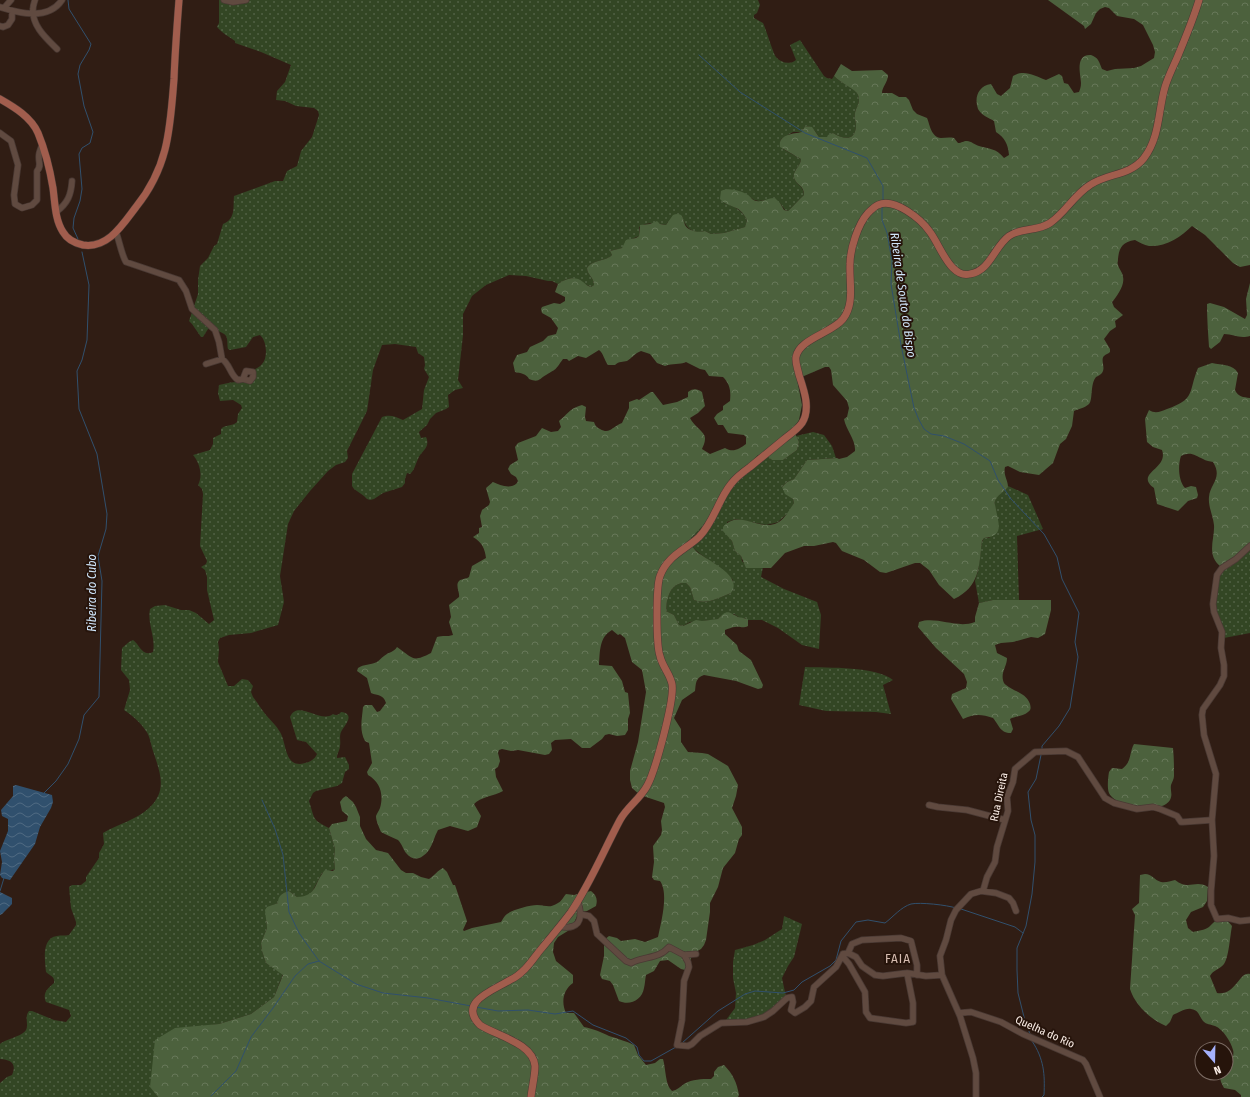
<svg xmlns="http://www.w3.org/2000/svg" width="1250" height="1097" font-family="'Fira Sans Condensed',sans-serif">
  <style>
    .grass { fill: url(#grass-dots) }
    .forest { fill: url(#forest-crowns) }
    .water { fill: url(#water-waves) }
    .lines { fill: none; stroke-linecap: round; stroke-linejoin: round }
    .stream { stroke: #30506d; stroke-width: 1 }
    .minor-casing { stroke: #4a3a34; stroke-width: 7 }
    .major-casing { stroke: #4a3a34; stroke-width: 8 }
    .minor { stroke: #604a40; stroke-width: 5.5 }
    .major { stroke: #a15d4d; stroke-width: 7 }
    .labels { text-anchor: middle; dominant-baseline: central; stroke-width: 4; stroke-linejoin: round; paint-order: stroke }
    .street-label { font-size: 11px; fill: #faede6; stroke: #26140b }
    .water-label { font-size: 12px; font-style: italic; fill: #cfe5fa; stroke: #26140b }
    .quarter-label { font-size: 13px; letter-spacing: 1px; fill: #d6bcb0; stroke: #26140b }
  </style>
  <defs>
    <pattern id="grass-dots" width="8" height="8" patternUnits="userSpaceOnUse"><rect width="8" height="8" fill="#334624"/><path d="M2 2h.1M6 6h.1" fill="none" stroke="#516144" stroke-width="1.8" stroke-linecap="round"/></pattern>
    <pattern id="forest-crowns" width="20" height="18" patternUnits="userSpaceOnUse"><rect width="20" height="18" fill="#4c613d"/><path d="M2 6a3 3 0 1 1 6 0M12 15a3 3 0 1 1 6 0" fill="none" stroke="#677859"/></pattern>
    <pattern id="water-waves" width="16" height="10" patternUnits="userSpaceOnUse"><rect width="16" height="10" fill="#30506d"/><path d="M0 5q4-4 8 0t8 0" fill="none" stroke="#4f6a82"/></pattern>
  </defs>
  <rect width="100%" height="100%" fill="#301d14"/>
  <!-- grass -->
  <path class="grass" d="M219,0H237L245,2L250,0H758L760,5L757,13L754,15V18L763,23C766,29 773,53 776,57C781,63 790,65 796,60L790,45L800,40L824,76L827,78L832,79L834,76C840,83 856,88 858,95C861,103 856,107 855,113C854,117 856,122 856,126C855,142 843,139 833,133L827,137H819C816,132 812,126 805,126L802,132H793L781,139L780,145L783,149L801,159C801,166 792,171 794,178C797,186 803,185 804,195C798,200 794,206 788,211L785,210L780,203L765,200L759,201L754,200L747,195L736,191L724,203C734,206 742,210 747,220L745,227L724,233L711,234L705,231C692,235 685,227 682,216L668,222L666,225C657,223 646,222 639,227V236L632,239L622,248L610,251L612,255C605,262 593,259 587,268C587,275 594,277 594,285L591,287C577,281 574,273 558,284L552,281H548L526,276L509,275L486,285L472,296L463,314V335L458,380L463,388L455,390L448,395L449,407L446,409L436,413L430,419L427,425L419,432L421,438L426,437C431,448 421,451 418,459C415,465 415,469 410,474L407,473L405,479V483L402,487L383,493L374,499L370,500L367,499L364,496L354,489L352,486V474L382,417C390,414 396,417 403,420L422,409L424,390L429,377L424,369L425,365L424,357L418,353L416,347L395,344L382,345L373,370L367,411L347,451L348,458L345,462L336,465L328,471L310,491L294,511L288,524L280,576L284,602L278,625L251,633L229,635L220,638L218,642L219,649L218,662L228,686H234L242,679L248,680L253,686L251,692L253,697C258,703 261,709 266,715C270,720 276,725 280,732C287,743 284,769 305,763C310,762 315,759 317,754L306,742L297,740L290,717C298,699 320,724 333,714C336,716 339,715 341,712C357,714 343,727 341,732C339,737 341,741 340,746C340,750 337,753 337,758L345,757L349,765V769L345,772L342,783L337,786L316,791L313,793L309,801C315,819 311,819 329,828L335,849L334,859L335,869L322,873L311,894L305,897H297L289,891L282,894L278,903L273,905L266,917L267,928L261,943L262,951L266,963L283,974L274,997L251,1014L219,1024L197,1027L150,1086L158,1097H0V1083L7,1077L12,1075C17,1063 11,1060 0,1059V1044C6,1039 23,1036 26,1030C29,1024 24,1017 29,1011H32L54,1020L66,1022L71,1016L69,1010L46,1002C42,993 48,988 54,983C55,976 50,976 46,972C45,961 41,938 57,936C61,935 65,936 69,935L76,925V922L71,908L69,887L72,885H81L86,881V877L99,858V853L104,844L103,833C118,824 136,820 149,808C168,791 160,772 153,751C151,745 150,736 146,731C140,722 133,716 124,710L130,690L129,680L121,670L122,648L129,642L133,640C140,645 142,657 153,652C156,637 147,624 150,609L155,606L165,605L181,610H189L196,613L209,624L214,620L207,590V577L205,570L201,567L206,564L207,561L200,546L203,494L202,489L198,485C203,476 200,463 193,455L210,450L213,444V438L221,434V429C225,424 232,427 237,422L238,414L242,408L241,405L233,400L220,401L218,393L219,385C229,382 240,381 250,382C251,378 252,373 254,370C256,368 260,367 262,364C268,358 267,341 260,335L253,337L246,347L230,350L228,349C227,345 228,339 226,336C224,332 212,329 208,329L203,337H201L192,324L189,321L198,294V280L200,266L208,258L214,246L217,244L223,224C236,219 233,207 234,196L275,181H283L287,171L297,166L301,151L312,137L319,115L318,111L314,108L296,106L285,101L276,100L277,91L285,82L291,65L261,52L235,43V41C228,36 222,33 217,27L219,23Z
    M813,432L824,435L832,446L836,458L807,460L794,479L787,482L782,487L793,499L794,503L789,512L778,522L775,523L766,525L736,519L727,522V535L732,541L735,551L741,556L742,561L749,568L763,567L761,577L784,589L817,602L821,615L819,649L802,645L778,628L762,620H748L745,618H740L734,614L721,616L718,619L715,620L690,622L683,626L679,625L674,615L666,611C667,607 666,602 668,598C670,589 676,582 686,583L690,587L694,600C707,605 718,598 731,593L733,580C721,565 702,559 690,544L691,538L712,516L747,466L758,455L764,454L772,460H783L797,450L799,442L796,436Z
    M1008,486L1028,495L1043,529L1017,536L1019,600H993L979,603L975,581L978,571L982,542L984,538H989L998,525C997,518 993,503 996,498C999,493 1006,491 1008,486Z
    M1250,547V633L1224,638L1213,606L1221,566Z
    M805,667C828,668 876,666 893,680L883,685L891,714L876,712L826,711L799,705Z
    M784,916L802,924L794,957L788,966L782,978L786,997L772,1010L752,1021L726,1020L735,1008L736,993L733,978V962L735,950L753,945L765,940L782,929Z"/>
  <!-- forest -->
  <path class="forest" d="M1048,0H1250V265L1240,267L1233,263L1205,235L1192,226C1181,237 1166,247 1149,246C1144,245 1139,242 1135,240C1122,242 1119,248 1118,259C1118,263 1117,262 1118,265C1119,269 1123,273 1123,277C1125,285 1117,296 1112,302L1114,307L1123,315L1115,321L1116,327L1110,331L1104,339L1110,349V352C1108,354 1106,354 1104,356C1099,361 1110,372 1096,377C1090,384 1093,400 1089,404C1085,408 1078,409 1074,411L1072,426L1066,439L1060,444L1053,463L1039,475L1020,472L1008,466L1005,467C1003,475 1008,480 1008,487C1004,492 997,495 995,501C994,504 996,507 996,510C999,525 1004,536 984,538L982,541C979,566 980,587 954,599L939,585L929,570L920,563H915L886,573L880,572L864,560L842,551L836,543L833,542L814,546H804L785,553L771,568H746L741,556L735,551L732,541L723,531V527C739,508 759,532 777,523C785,519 789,510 794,503L793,499L785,494L782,487L787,482L794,479L807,460L837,458L839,459L847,457L855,451C856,440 846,430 844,419L847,417L849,408L847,401L833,385L831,370L829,367H825L797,379L802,405L799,420L793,429L799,442L797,450L783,460H772L764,454L758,455L747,466L712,516L691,538L690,544C692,546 694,549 696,551C707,561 744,575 731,593C718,598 707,605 694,600L690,587L686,583C676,582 670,589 668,598C666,602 667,607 666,611L674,615L679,625L683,626L696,620L702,621L718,619C727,610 727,611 738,617C741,618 745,618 748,619V626C742,629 741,626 735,627C732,627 728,629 725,630V634L737,645L739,651L751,660L763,685L762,688L758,689L736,681L704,675C695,678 696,684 695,691L682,700L674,718L681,729V742L688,752L702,753L708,754L728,766L738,785L736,796L732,808L742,827V835L739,839L735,853L723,868L718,887L710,903V912L706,940L704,945L701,949L692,954L690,963L685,970L681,969L668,960L660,961L654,971L646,975C645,980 645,984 644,988C642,1000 630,1006 619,1001L613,985L610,981L602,979L600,975L604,956V940L609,936L617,938L621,941L635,939L645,942L658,937C661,923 669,893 660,881L654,880L652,877L654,862L653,846L661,835L662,830L661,821L665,807L664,803L640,795L632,788L630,780V771L638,742L646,692L642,670L632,662L625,638L620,634L618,635L612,630C599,637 600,652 599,665L612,666L622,681L625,692L628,693L630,713L628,719V730L625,735L617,736L609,734L605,735L602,739L590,748H582L571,739L555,740L551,743L552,750L549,754L545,755L518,750L511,751L502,749L499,750L498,753L500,761L498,767L495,769L496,777L503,791C494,796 480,797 474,804L481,816L477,827L468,831L450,826L438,830C434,837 433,844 429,850C423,858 414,863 406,853C403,849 402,844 398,840C392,837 386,835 381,832C379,827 376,821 376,816C377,813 379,811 380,808C384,794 380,782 368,775L367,772L372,763L369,743L365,741C359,730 362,719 363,707L365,705H372L377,712L380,711L386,703C383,694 378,696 371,693L367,678L357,671L358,668C364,664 370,665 377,662C380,660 381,658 384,656C389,652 394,652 397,647C413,658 412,663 431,653L437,637C443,635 447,637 453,635L449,622L451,617L449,605L459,597C460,593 455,585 459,581C461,579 466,579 469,577L472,566L486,558C485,549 482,542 473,537L479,533V528L482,527L480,516L482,510L489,505L490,502L486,488L493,482C500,485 510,490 517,483L518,481L516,477L511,474L508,469L510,465L518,460L515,447L518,443L536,436L542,428L551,432L558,431L561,427L559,421C569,413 569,409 582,405L586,407L585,417L586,421L594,422C595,425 596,427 600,429C610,435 613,426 622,423L629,408V402L637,399L639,400L651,392H653L663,405L677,402L688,397V392C694,388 697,389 702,392L705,406L698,413L690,418C694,427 706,432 705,439C705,443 703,446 702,449L710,454L725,448C733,453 739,449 746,444V437L744,435L728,433L723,425H718L714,418L717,414L723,410V406L730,401C731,391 730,384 723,377L709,376L705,370L700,369L686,362C679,365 673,363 665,366L657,363L650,354L641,351C635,353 632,358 627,361C623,362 619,361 615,365H608C604,360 604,354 599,350L586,358L578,356L569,361L567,359H563C555,370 558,368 546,375C539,379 539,383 529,379C527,374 520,373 515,372L513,363L517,355L527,352L530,347L543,341L548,336L556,334L558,328L551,318L542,313L541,309L542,307L554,303L560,304L565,301V297L555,292L558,284C565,279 575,275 583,282C586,284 587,286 591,287L594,285C594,277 587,275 587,268C593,259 605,262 612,255L610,251L622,248L626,240L636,238L639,236L640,225L650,224L657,221L660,224L666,225L673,215C676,214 679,213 682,216C683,218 684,222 685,225C688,231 698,233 705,231L711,234L724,233L745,227L747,220C739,203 729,209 720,199L721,191C728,187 741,191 748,195C751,197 752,200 756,201C762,202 768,198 775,198L780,203L784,210L788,211C794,206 798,200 804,195C804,185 797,186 794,178C792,171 801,166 801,159L780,147C778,134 793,134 802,132L805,126L812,127L819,137H827L828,135L833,133C843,139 855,142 856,126C856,122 854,117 855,113C856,107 861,103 858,95C856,89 840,83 834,76L841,64L852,71L882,70L888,75C888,82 882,87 882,93H892L899,97H906L909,100L913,110L917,114L927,118C930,125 931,137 941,138C945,138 949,137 954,138L958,143C962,143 963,141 967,141C971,141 975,145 979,146C989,149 996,148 1004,158L1009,155C1008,144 1005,138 996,132L994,121C989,118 981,115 978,109C974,98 978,86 991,84L997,94L1001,96L1010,88L1013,76C1024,69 1035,76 1046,80L1059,74L1062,76L1064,83L1068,84L1074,93L1079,92C1080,89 1081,87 1081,83C1081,76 1074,54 1091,55C1094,56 1097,58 1098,60C1100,63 1101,67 1102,69L1107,71L1115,69L1134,68L1141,66L1154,58L1155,52L1153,45L1143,25L1134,19L1117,16L1109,8L1105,7L1100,9L1096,13L1091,24L1085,29L1084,26Z
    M1250,283V336C1239,339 1234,334 1224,334L1220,342L1211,349L1209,347C1208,332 1207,319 1207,304L1210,303L1224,307L1245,319L1247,315L1246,299Z
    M1212,363C1222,365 1233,364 1238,373L1235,390C1238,397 1243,397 1250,398V547L1226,564L1220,566C1206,554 1215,539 1214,525C1213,516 1208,506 1209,497C1210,484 1223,478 1213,462C1210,461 1206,461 1203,459C1195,455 1190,451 1181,456C1178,465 1178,480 1185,488L1191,486L1196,487L1198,495L1197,498L1188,501L1178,511L1157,504L1154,488C1134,473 1169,469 1162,450L1153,447L1147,442L1145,419L1149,410C1155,414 1160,412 1167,409C1196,399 1188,392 1198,368Z
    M993,600H1051V610L1045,634L1038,638L1031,637L1013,642L1001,643L995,645L997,653L1007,658C1007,666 1001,672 1003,680C1003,681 1004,684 1006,685C1014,692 1026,692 1030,704C1031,708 1031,710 1028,712C1024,716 1016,716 1010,719L1013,729L1011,733C1000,733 999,725 993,718C981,714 974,714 963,719L951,699L952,694L966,688L967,682L964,674L936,648L918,627L919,622C937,616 957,629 975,622V617L979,603Z
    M1134,744L1173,748C1174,757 1174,767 1174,776C1174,779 1172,782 1171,785C1170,791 1173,794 1170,800C1161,815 1116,808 1109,793C1107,788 1108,778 1109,772L1112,768L1122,769C1132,762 1129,753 1134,744Z
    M346,796L353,802L356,807L360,817V826L366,839L376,850L388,853L401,870L406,873H413L421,877L429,879C434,876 438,870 443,868L447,872L453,885H455L467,921L463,930L464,931L472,928L501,922C503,919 504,916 507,914C512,910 530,905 537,905C546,905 549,909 558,903C562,901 563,897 566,894L574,895L591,891C596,895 598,899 596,906L587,911L579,912L571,929L558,937L554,943L553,952L556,961L573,975V983C563,990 561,1002 566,1013H574L584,1027C594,1029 601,1032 609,1036C618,1039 626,1041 634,1045L638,1055L646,1065L655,1063L660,1059H663C666,1069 665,1085 672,1091C677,1090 680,1087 684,1084C693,1079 701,1079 711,1079L714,1076V1072L718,1067L724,1065C733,1074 737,1083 739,1095L738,1097H158L150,1087L155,1040L175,1028L219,1024L251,1014L274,997L283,975L266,963L262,951L261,943L267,928L265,910L267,907L278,903C278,895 283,893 289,891L297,897C318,896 313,884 325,870L333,871L335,869L334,859L335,849L329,828L332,824L347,821L348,816L342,811L340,802L343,798Z
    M1145,874C1152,874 1154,880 1161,882C1166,883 1170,881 1175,880C1189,891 1195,879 1208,887L1207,901L1203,907L1191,912L1186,920L1188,928L1193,932C1197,931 1205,930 1209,927C1215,921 1216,919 1226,919L1232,926C1230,936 1229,957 1224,964C1220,969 1213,970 1210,976L1217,993C1236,996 1239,971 1250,974V1097H1241V1095L1235,1090L1224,1088L1221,1082L1219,1073H1226V1064L1232,1060C1233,1057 1234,1053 1233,1050C1231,1042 1223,1029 1215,1026C1210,1024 1207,1025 1203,1021C1199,1016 1199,1010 1191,1009C1185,1008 1178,1013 1173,1015L1170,1022L1166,1026C1151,1020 1135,1005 1130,989L1135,915L1132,909L1139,903L1140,875Z"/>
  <!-- water -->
  <path class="water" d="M16,785L52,795L53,802L51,808L40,827L35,844L10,880L2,878L0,875L2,862L0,851L8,831V819L2,816L1,810L13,796V786Z
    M0,892L12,898V904L2,914L0,915Z"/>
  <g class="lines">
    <!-- stream -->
    <path class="stream" d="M68,0L69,9L91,44L89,50L80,65L78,74L84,106L93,132L90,143L82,148L79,154L82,189L80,201L74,218L73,228L78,239
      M699,55L740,92L805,133L867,158L883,186V200
      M882,207V220L887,233L892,261L891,284L901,345L914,408L919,420L924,429L931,434L944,436L964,444L990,461L998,480L1011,499L1044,534L1057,557L1062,579L1079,613L1075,642L1078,657L1070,708L1059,726L1042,746V749
      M44,793L56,781L68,764L79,739L84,715L99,697L102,581L98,556L106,529L107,514L97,454L79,409L77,371L82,360L87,340L89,285L82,252
      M262,800L275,829L283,855L289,912L299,933L319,961L356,984L383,993L428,998L471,1006
      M0,891L4,878
      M961,909L1015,927L1023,933
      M476,1007L498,1011L528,1010L555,1014L573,1011L593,1025L626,1038L637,1047L639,1055L644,1061H651L676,1047
      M1030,1034L1025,1021L1018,993L1017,970V948L1026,926L1032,894L1035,862V835L1031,820L1028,792L1036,779L1041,755
      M1032,1041C1044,1059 1045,1074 1044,1095L1042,1097
      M682,1043L718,1011L745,994L755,991L783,993L794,990L802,982L830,966L836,960L841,941L856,922L868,920L885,923C893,917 901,907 911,904C920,902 947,905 956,908
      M211,1096L236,1071L251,1037L273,1008L295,976L308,964L319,961"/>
    <defs>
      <path id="minor" d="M35,0C34,3 33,6 33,9C32,26 46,38 57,49
        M224,0L233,2L246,0
        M0,7C19,13 48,21 62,0
        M4,8L11,0
        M0,26L3,27L8,25L12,19V11
        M0,133L11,141L18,165L14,195L15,204L22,208L32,205L37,200V171C42,166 38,162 39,155C39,152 41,148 42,145
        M56,212C68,203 71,195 72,181
        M116,232C119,240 122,256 126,262L179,280L186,291L192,309L215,330L219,342L222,359C230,364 230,375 238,380L243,379L250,381L253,377V372L246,371L243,379
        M206,364L222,359
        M1250,546L1236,559L1222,568L1217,575L1213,604L1214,612L1222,632L1221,648L1224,665V676L1220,685L1203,709L1202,715L1204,735L1216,774L1212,820L1214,856L1211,891V905L1217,919L1228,918L1240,921L1250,920
        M929,805L938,807L967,810L1005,820
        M983,891L987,877L995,862L997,847L1008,811L1007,797L1013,782L1015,769L1035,752L1066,751L1078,757L1105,798L1114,803L1137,809L1153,807L1160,809L1177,816L1181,822H1183L1212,820
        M580,914L589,916L594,921L597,934L626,961L631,963C645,956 659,959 669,947L684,955L696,954
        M560,926C568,929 579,927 580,917C581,912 579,905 578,901
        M848,953L852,944L862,940L901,938L911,941L917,965V975
        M684,955L688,962L689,967L684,981L682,1020L677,1045L688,1046L692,1044L700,1036L721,1023L747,1022L764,1017L773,1011L787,998L792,997L793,1002L791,1010L795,1013L805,1007L811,1001L814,987L836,967L843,954
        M907,973L913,1003V1022L906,1023L870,1018L866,1012L865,992L849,964L844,958L843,954L848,953L856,957L862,966L875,975L883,976L907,973L926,976L942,975
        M959,1013L971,1012L1001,1022L1023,1034L1083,1060L1086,1064L1100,1097
        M976,1097V1073L973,1058L960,1016L942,975L940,956L946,940L951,920L956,910L971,894L981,891L996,893L1009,898L1013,903L1016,911"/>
      <path id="major" d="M0,99C14,107 31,117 38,133C45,150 50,170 53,188C55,203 55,220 63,232C67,239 74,243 83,245C108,249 123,224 136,207C169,166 170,128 174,79C175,52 177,26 179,0
        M531,1097C532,1087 535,1076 535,1066C533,1043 497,1036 480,1025C457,1002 494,990 510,980C515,978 521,973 525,969C531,963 536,955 542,948C552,936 562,924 571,912C590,884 604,850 620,820C627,807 640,799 647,786C655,772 675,699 672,684C670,674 662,666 660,656C656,644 656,587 660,576C667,556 685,550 699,537C714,522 718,500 731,484C736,477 743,472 750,467C761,458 772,449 783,440C789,435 797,430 802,423C811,409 804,390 799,375C798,369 795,363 796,357C799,339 832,333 843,319C855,304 849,282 850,264C850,249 858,224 868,213C870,211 875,206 878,205C894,197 921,219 930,232C938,243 943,258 953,268C958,273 963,276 970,274C990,271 994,247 1009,236C1021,227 1037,232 1050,223C1065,213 1074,195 1090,185C1107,173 1130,176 1144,158C1160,137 1158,111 1165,87C1168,77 1173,67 1177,58C1185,39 1193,20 1199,0"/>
    </defs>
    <!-- minor casing -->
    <use href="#minor" class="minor-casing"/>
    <!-- major casing -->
    <use href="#major" class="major-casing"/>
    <!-- minor -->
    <use href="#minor" class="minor"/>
    <!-- major -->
    <use href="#major" class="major"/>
  </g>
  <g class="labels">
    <!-- street labels -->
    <g class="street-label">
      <text transform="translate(999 797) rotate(-78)">Rua Direita</text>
      <text transform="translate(1045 1032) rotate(24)">Quelha do Rio</text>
    </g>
    <!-- water labels -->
    <g class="water-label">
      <text transform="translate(903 295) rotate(82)">Ribeira de Souto do Bispo</text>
      <text transform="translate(92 593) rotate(-90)">Ribeira do Cubo</text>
    </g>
    <!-- quarter labels -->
    <g class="quarter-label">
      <text x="898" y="958">FAIA</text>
    </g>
  </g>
  <!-- north arrow -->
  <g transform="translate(1214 1061) rotate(160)"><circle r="19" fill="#26140b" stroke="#7b6b63"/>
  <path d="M0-3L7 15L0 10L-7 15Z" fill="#a5b1fc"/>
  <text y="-6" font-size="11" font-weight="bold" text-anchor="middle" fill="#faede6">N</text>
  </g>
</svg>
